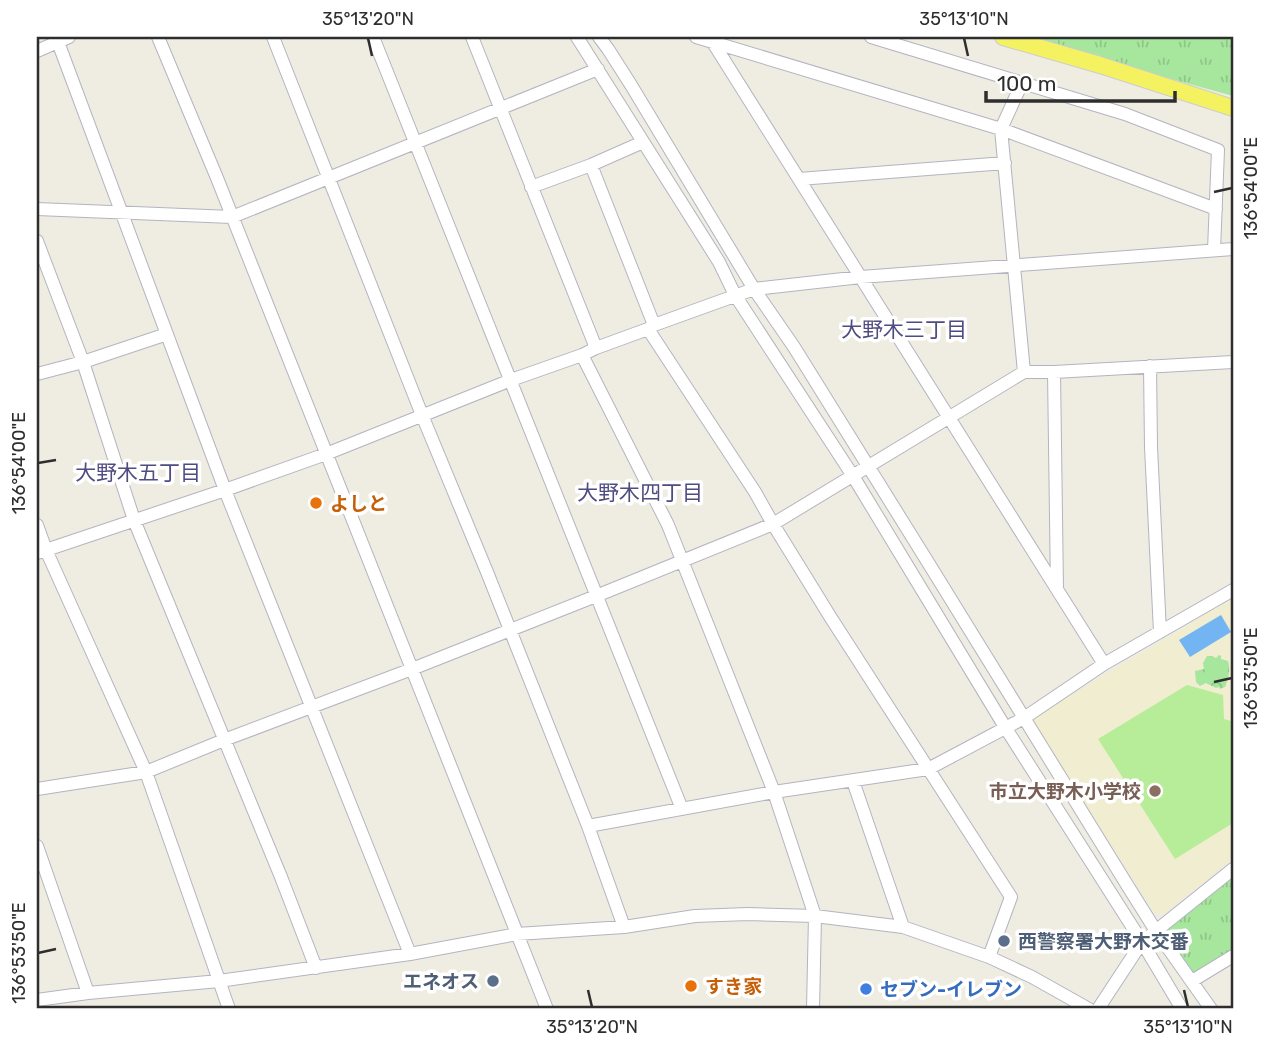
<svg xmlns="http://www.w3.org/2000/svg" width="1270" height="1046" font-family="Rubik,'Noto Sans JP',sans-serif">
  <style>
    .education { fill: #f0edd0 }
    .forest { fill: url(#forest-crowns) }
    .park { fill: url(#park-tufts) }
    .pitch { fill: #b7ed99 }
    .water { fill: #73b4f2 }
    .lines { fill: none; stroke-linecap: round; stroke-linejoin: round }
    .minor-casing { stroke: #b4b4c1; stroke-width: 14 }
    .major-casing { stroke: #cdcdcd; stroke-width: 18 }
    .minor { stroke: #fff; stroke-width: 12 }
    .major { stroke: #f4f261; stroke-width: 16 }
    .ticks { fill: none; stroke: #2e2e2e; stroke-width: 2.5 }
    .food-dot { fill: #e8710a; stroke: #fff; stroke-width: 2.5 }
    .education-dot { fill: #8d6e63; stroke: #fff; stroke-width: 2.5 }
    .service-dot { fill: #5c6f8a; stroke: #fff; stroke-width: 2.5 }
    .shop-dot { fill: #3f7fe0; stroke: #fff; stroke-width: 2.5 }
    .labels { text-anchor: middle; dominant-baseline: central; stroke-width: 7; stroke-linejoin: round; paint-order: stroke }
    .food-label { font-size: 19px; font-weight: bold; fill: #c56008; stroke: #fff; text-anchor: start }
    .education-label { font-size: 19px; font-weight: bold; fill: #785e54; stroke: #fff; text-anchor: end }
    .service-label { font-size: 19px; font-weight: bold; fill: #4e5e75; stroke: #fff; text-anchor: start }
    .shop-label { font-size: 19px; font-weight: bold; fill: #366cbe; stroke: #fff; text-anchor: start }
    .neighbourhood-label { font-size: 21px; fill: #4e4c81; stroke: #fff }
    .neatline { fill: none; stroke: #2e2e2e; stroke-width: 2.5 }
    .ticks-label { font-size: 18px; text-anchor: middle; fill: #2e2e2e }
  </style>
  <defs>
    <pattern id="forest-crowns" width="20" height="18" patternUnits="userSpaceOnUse" patternTransform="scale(1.75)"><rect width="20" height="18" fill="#a6e69d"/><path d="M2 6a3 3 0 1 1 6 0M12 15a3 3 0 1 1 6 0" fill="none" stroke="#8fc688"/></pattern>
    <pattern id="park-tufts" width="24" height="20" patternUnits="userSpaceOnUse" patternTransform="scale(1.75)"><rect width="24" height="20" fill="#a6e69d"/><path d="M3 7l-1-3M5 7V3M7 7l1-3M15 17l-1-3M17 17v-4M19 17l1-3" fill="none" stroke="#8fc688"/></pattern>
  </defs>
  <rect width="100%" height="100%" fill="#efece1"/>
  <!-- education -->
  <path class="education" d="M1233,598V859L1163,914H1155L1034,723L1036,716Z"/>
  <!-- forest -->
  <path class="forest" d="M1219,655L1221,656V659L1228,661C1231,669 1228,680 1225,687L1220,689L1219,687L1216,688L1206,683L1200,686L1196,682L1195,671L1204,669L1203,663L1207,656H1212L1216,658Z"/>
  <!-- park -->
  <path class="park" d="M1019,37H1233V96Z
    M1233,877V950L1193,975L1161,930Z"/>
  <!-- pitch -->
  <path class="pitch" d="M1187,685L1223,695L1224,719L1231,721L1233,823L1175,859L1098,739Z"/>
  <!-- water -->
  <path class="water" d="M1221,615L1231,632L1190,657L1179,640Z"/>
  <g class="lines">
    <defs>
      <path id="minor" d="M158,37L217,178L547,1009
        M273,37L422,415L487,572L588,826L624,927
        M373,37C477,294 577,552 682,809
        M472,37L596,348
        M577,37L719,262L735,295L853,476L1005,727L1142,942L1182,1009
        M599,37L608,49L631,85L754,289L794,347L929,564L1129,888L1156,931L1211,1009
        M696,37L1001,129L1216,209
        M714,37L712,41L1104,664
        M871,37L1125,114L1218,150L1214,250
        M58,42L225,490L410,954
        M37,51L69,37
        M1022,83L1001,129L1024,372
        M591,165L654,325
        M799,179L1005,163
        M531,187L591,165L643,142
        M37,209L232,217L598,69
        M37,241L83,362L134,520L281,877L316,968
        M648,329L755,492L773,524L831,618L1011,897L989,957
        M582,355L668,525L774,792L815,916L813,1009
        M1150,366L1151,447L1160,632
        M1054,372L1057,589
        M37,374L83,362L167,334
        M37,525L46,550L146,772L229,1009
        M37,553L225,490L326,454L511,380L582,355L596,348L648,329L654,325L754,289L861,277L1233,249
        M853,781L903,927
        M37,789L146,772L224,740L412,669L596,596L773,524L1024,372H1054L1233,362
        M588,826L774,792L928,769L1024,718L1104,664L1233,590
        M37,846L88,993
        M1192,981L1233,956
        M37,1000L88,993L219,981L410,954L517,934L624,927L695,916L748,914L815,916L903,927L989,957L1032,977L1089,1009
        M1098,1009L1142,942L1233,869"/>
      <path id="major" d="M1003,37L1100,65L1233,108"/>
    </defs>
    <!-- minor casing -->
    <use href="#minor" class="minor-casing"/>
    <!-- major casing -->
    <use href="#major" class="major-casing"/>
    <!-- minor -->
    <use href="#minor" class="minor"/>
    <!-- major -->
    <use href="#major" class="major"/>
  </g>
  <!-- ticks -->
  <path class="ticks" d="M368,38L372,56M964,38L968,56M1214,192L1232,188M38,463L56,460M1214,682L1232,678M38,953L56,949M588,990L592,1007M1184,990L1188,1007"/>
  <!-- markers -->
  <g class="food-dot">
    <circle cx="316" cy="503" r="7"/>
    <circle cx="691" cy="986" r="7"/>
  </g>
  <circle class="education-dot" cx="1155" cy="791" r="7"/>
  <g class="service-dot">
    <circle cx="1004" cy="941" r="7"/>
    <circle cx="493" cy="981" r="7"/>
  </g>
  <circle class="shop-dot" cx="866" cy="989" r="7"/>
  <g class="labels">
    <!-- food labels -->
    <g class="food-label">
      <text x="330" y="503">よしと</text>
      <text x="705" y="986">すき家</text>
    </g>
    <!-- education labels -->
    <g class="education-label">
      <text x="1141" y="791">市立大野木小学校</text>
    </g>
    <!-- service labels -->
    <g class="service-label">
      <text x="1018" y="941">西警察署大野木交番</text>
      <text x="479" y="981" text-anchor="end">エネオス</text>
    </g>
    <!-- shop labels -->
    <g class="shop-label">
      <text x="880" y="989">セブン-イレブン</text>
    </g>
    <!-- neighbourhood labels -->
    <g class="neighbourhood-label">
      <text x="904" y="329">大野木三丁目</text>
      <text x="138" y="472">大野木五丁目</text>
      <text x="640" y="492">大野木四丁目</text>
    </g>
  </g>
  <!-- border -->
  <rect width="1270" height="1046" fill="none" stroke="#ffffff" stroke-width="77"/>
  <!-- scale -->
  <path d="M986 91v10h189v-10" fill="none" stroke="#2e2e2e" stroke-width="3.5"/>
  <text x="997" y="91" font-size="21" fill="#2e2e2e" stroke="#ffffff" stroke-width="5" paint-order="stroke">100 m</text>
  <rect x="38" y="38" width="1194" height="969" class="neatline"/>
  <g class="ticks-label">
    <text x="368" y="25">35°13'20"N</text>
    <text x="964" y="25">35°13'10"N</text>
    <text transform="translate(1251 188) rotate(-90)" y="6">136°54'00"E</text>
    <text transform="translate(19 463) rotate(-90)" y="6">136°54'00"E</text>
    <text transform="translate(1251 678) rotate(-90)" y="6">136°53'50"E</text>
    <text transform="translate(19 953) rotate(-90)" y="6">136°53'50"E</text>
    <text x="592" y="1033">35°13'20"N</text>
    <text x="1188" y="1033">35°13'10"N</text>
  </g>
</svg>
